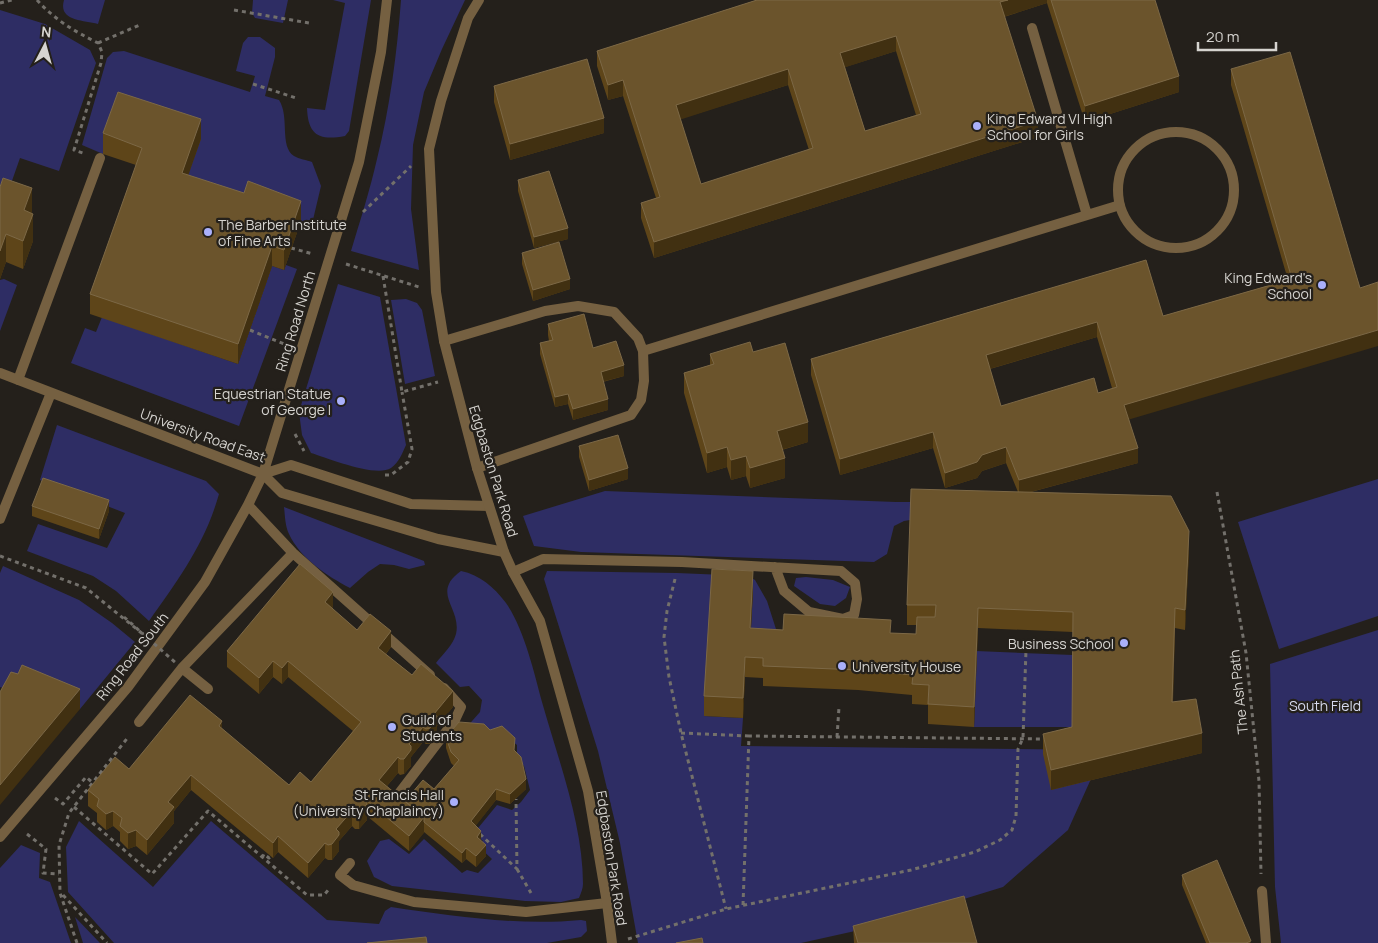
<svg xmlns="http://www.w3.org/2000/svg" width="1378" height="943" font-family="Manrope,sans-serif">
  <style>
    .green { fill: #2e2d64 }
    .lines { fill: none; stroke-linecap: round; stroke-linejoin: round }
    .path { stroke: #73706b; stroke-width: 3; stroke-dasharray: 4 4; stroke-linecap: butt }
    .service { stroke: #756041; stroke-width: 10 }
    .tertiary { stroke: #756041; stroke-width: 10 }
    .path-bridge { stroke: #73706b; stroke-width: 3; stroke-dasharray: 4 4; stroke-linecap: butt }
    .wall { fill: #5e4519; fill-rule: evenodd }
    .shaded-wall { fill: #413011 }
    .building { fill: #6b542c; stroke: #7c6846; fill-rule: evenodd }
    .poi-dot { fill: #aab0fb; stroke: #24201b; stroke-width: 2 }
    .labels { text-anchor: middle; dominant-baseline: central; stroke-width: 4.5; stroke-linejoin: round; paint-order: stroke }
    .poi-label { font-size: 14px; fill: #d6d4d0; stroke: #24201b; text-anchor: start }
    .street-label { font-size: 14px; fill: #d6d4d0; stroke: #24201b }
    .park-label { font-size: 14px; fill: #d6d9ee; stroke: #24201b }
  </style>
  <rect width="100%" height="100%" fill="#24201b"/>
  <!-- green -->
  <path class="green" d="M64,0H105L98,24C82,20 58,21 64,0Z
    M253,0H288L283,23L255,18L252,13Z
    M333,0H371L349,131L345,136C319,141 308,135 307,108L325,110L345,3Z
    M401,0H465L442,49L424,92L413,145L411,209L419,270L351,251C360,221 370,190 377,159C390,107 397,53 401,0Z
    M0,10L45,24L90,50L96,63L59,171L20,158L0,215Z
    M248,37H260L275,48V57L265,96L279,100C290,117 279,146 294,156C299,159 307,160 312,162L321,186L312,224L182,193L118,112L103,154L82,145L107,58L113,52L124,51L250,92L255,76L236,71L243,43Z
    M286,265L297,269L239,426L71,363L85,328L96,332L102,317L238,364L272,266L284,270Z
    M4,279L17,285L0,331V280Z
    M338,284L380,297L406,445C402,454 399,462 391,468C376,478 328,458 311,453L302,435L299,412Z
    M406,299L417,303L422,310L435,376L405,384L391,300Z
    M57,425L206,481L219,494C205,544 178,580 149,621L116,591L93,576L27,551L38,524L107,548L125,513L40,480Z
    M1378,479V616L1279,649L1238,522Z
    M605,491L896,502H917L916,519L904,521L894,526L887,554L874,562L581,552L534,546L523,516Z
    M284,507L424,561L425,565L409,569L394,565L380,564L368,572L350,588C327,576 300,558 289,534C285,526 285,515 284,507Z
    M3,566L79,600L112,623L135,642L80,709L22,685L18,694L0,687V573Z
    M461,571C480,575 494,587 506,603C524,629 534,672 542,702C558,759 583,824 583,884C583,888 581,893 579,898L561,902L525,901L392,886L374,877L367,861L380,841L389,839L409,854L424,839L462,873L467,870L478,873L492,859L479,847L483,841L474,833L497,805L512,810L521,802L530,790L524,766L517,759V745L502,733L465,729L480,712L482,700L469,686L460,687L436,663C443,654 453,645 456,634C462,608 430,593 461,571Z
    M547,571L677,573L748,576L755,580L767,601L783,651L750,648L704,716L743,718L741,746L1104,750L1068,830L1003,887L873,927L801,943H638L620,843L598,751L544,579Z
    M806,577L833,580L850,587L846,598L835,606L820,604L794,586L796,578Z
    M1378,630V943H1281L1275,887L1270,664Z
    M976,651L1073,655L1072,727H974Z
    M79,821L153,887L211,821L327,920L379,924L385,911L391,907C453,916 518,926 581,920L586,921L587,931L581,937L547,943H114L68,892L66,847Z
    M21,845L40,853L39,878L50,882L71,943H0V868Z
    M75,917L100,943H83Z"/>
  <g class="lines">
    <!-- path -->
    <path class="path" d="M37,0C55,20 74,31 98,43L102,52L101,63L74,150L83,153
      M0,3L12,0
      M234,10L309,23
      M98,43L142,24
      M253,84L296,98
      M363,212L411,166
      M291,248L313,254
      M346,264L419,287
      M383,276L402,392L438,382
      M250,330L284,344
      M295,434L304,451
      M385,475H391L408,462L412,449L402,392
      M1217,492L1246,653L1259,781L1261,874
      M0,556L86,588L144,635
      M675,579L667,611L664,637L669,677L681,733L726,909
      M681,733L749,736
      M837,737L839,707
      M55,798L63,804L86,777L93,783
      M74,807L152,874L208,811L307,895H324L329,889
      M27,834L46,849L43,873L59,874
      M480,834L517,869L516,799
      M262,858L264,854L269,858L271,856
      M517,869L531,893
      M63,895L107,943
      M743,905L749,736L1046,739
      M628,939L726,909L911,870L975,852L1000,840L1012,830L1016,816L1018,749L1023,738L1026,650
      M77,943L60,893L59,845L69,813L129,736"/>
    <!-- service -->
    <path class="service" d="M1032,28L1087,215
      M1118 190a58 58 0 1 1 116 0a58 58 0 1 1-116 0Z
      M444,341L545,311L578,306L614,312L638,338L643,351L644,381L641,400L631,415L477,468
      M643,351L1120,205
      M0,373L263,474L291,465L411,504L489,506
      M18,380L100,158
      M263,474L282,493L438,539L504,552
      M248,505L293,553L430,675
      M0,519L51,393
      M513,572L543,559L682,562L841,571L855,583L857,599L854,615L843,619L809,612L784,591L775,567
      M182,668L208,689
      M139,722L182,668L293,553
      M397,796L455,720L461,707L444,688
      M0,837L128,687L205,582L248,505L263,474L359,162L381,52L387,0
      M350,863L340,875L353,885L414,902L526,912L607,903
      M1262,891L1266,943"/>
    <!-- tertiary -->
    <path class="tertiary" d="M479,0L468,18L441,101L429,149L436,292L444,341L477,468L504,552L513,572L540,621L588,791L607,903L612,943"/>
    <!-- path-bridge -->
    <path class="path-bridge" d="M124,617L177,664"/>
  </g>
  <!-- wall -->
  <path class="wall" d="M757,0H1155L1179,92L1085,122L1047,3L1004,17L1038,137L654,258L641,218V203L656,198L623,96L608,100L597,66V51ZM896,51L916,115L865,131L845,67ZM788,85L809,150L701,184L680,119Z
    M1231,69L1360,288L1129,419L1138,463L1031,492L1189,551L1185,630L1175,628L1173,702L1202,753L1051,790L1043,754V734L1072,727L1073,632L978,628L974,727L928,724V705L912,704V695L858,690L763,686V678L745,677L743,718L704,716V696L753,591L751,628L783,630L916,634L917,625H907V605L1018,492L1006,463L982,471L977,478L945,488L933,448L840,475L811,375V359L1146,260L1163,316L1288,280L1231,85ZM1097,337L1112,388L1098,393L1001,406L990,369Z
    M494,86L604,133L510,160L494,102Z
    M103,133L201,139L188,175L301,221L284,270L272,266L238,364L90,314V294L136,165L103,154Z
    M518,180L568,239L534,248L518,191Z
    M0,187L32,213L33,241L23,269L6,262L0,279Z
    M522,253L570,289L533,301L522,264Z
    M548,324L593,348L624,376L603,382L608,410L573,420L568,404L555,407L540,354V343L549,341L548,335Z
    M753,352L808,442L782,450L785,478L750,488L746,476L731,480L727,467L707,473L684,393V373L710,365V354Z
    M579,446L628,479L589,491L579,457Z
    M32,506L109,511L99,539L32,516Z
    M333,608L332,609L357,630L391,647L386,654L412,675L453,707L437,726V735L430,744H426L423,742L411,757V766L404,774L400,775L398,773L387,786L405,801L434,789L454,766L451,763L446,748V737L515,751L526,789L510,804L496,800L475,826L486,856L476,867L466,859L462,863L424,832L409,851L367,816V820L359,829H355L352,826L339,841V851L332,860H328L325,858L308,878L278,852L273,858L191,790L174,811V823L147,855L136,846L128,849L120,841V832L113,826L106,830L97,822V813L88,806V790L129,769L222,729L289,785L311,782L353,731L288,677L282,684L273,677L259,694L227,667V651Z
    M1182,875L1251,943H1206L1182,885Z
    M853,926L977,943H854Z"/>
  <!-- shaded-wall -->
  <path class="shaded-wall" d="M1008,0H1047V3L1000,18V2Z
    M896,36V51L840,69V53Z
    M788,69V85L676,121V105Z
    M1179,76V92L1085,122V106Z
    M623,80V96L608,100V85Z
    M604,118V133L510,160V144Z
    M201,119V139L182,193V173Z
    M1038,121V137L654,258V242Z
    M32,188V216L24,210Z
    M301,201V221L284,270V250Z
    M33,214V241L23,269V241Z
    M568,228V239L534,248V237Z
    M6,234V262L0,279V251Z
    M272,246V266L238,364V344Z
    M570,279V289L533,301V290Z
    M1097,322V337L986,370V355Z
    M1378,330V346L1124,421V405Z
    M624,365V376L601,382V372Z
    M568,394V404L555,407V397Z
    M608,399V410L573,420V409Z
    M808,422V442L777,451V431Z
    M933,432V448L840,475V459Z
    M727,447V467L707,473V453Z
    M1006,447V463L982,471L977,478L945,488V473L982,455Z
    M1138,448V463L1019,495V480Z
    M746,456V476L731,480V460Z
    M785,458V478L750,488V468Z
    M628,468V479L589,491V480Z
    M109,500V511L99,539V529Z
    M1189,531V551L1185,630V610Z
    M753,571V591L750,648V628Z
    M333,592V608L325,618V602Z
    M978,608V628L974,727V707Z
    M1175,608V628L1172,722V702Z
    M391,631V647L378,663V648Z
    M745,657V677L743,718V698Z
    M273,661V677L259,694V678Z
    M288,661V677L282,684V668Z
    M80,689V709L0,805V785Z
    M453,691V707L437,726V735L430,744V728L434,714Z
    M222,721V737L219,726Z
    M423,727V742L411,757V766L404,774V759L409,744Z
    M1202,733V753L1051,790V770Z
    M398,757V773L379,795V780Z
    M191,775V790L174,811V823L147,855V840L168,802Z
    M526,779V789L510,804V794Z
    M496,789V800L471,832V821Z
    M367,804V820L359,829V813Z
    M113,811V826L106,830V814Z
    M352,811V826L339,841V851L332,860V844L336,829Z
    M424,817V833L409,851V836Z
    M136,830V846L128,849V833Z
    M481,831V842L477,837Z
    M278,836V852L273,858V843Z
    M325,843V858L308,878V863Z
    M486,845V856L476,867V856Z
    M466,848V859L462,863V853Z"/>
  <!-- building -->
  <path class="building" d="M757,0H1008L1000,2L1038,121L654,242L641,203L660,197L623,80L608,85L597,51ZM896,36L921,114L865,131L840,53ZM788,69L813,148L701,184L676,105Z
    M1051,0H1155L1179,76L1085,106Z
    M1290,52L1360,288L1378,282V330L1124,405L1138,448L1019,480L1006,447L982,455L977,462L945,473L933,432L840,459L811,359L1146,260L1163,316L1292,279L1231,69ZM1097,322L1117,387L1098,393L1094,378L1001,406L986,355Z
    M587,59L604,118L510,144L494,86Z
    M118,92L201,119L182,173L244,193L248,181L301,201L284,250L272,246L238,344L90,294L142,148L103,133Z
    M549,171L568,228L534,237L518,180Z
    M3,178L32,188L24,210L33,214L23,241L6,234L0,251V187Z
    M559,242L570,279L533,290L522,253Z
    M584,314L593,348L616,341L624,365L601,372L608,399L573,409L568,394L555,397L540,343L553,340L548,324Z
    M750,342L753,352L785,343L808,422L777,431L785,458L750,468L746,456L731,460L727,447L707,453L684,373L714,364L710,354Z
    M618,435L628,468L589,480L579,446Z
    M43,478L109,500L99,529L32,506Z
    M911,489L1171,496L1189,531L1185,610L1175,608L1172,702L1196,699L1202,733L1051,770L1043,734L1072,727L1073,612L978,608L974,707L928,704L929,685L912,684L913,675L858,670L763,666V658L745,657L743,698L704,696L712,569L753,571L750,628L783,630L784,614L891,620L890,633L916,634L917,617H935L936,605H907Z
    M300,564L333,592L325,602L357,630L370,614L391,631L378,648L412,675L421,664L453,691L434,714L437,716V720L430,728L426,729L423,727L409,744L411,746V750L404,759H400L398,757L379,780L424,817L409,836L366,800L367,804L359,813L355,814L352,811L336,829L339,832V835L332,844L328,845L325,843L308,863L278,836L273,843L191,775L168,802L174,807L147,840L136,830L128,833L120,826L122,818L113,811L106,814L97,806L99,799L88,790L115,757L129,769L190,695L222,721L219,726L289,785L300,772L311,782L361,722L288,661L282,668L273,661L259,678L227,651Z
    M22,665L80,689L0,785V692L11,672L18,674Z
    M459,722L484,724L490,730L502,726L515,738L514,750L521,757L526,779L510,794L496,789L471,821L481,831L477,837L486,845L476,856L466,848L462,853L424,822V817L405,801L423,780L434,789L459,760L451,752L446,737Z
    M1217,860L1251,941L1246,943H1210L1182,875Z
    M964,896L977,943H858L853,926Z
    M426,937L427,943H367Z
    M702,938L703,943H676Z"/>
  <!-- markers -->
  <g class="poi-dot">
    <circle cx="977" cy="126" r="5"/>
    <circle cx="208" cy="232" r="5"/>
    <circle cx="1322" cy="285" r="5"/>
    <circle cx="341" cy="401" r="5"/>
    <circle cx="1124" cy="643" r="5"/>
    <circle cx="842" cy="666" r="5"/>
    <circle cx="392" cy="727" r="5"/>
    <circle cx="454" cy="802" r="5"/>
  </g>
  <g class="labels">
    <!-- poi labels -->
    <g class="poi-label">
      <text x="987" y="118">King Edward VI High<tspan x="987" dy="16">School for Girls</tspan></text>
      <text x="218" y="224">The Barber Institute<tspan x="218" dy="16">of Fine Arts</tspan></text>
      <text x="1312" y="277" text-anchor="end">King Edward's<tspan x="1312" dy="16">School</tspan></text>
      <text x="331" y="393" text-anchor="end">Equestrian Statue<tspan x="331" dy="16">of George I</tspan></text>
      <text x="1114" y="643" text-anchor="end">Business School</text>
      <text x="852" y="666">University House</text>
      <text x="402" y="719">Guild of<tspan x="402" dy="16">Students</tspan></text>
      <text x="444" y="794" text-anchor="end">St Francis Hall<tspan x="444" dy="16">(University Chaplaincy)</tspan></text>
    </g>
    <!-- street labels -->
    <g class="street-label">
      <text transform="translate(295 321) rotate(-73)">Ring Road North</text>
      <text transform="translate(203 435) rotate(20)">University Road East</text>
      <text transform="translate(494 471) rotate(73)">Edgbaston Park Road</text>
      <text transform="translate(132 656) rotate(-52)">Ring Road South</text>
      <text transform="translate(1238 692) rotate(-96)">The Ash Path</text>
      <text transform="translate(612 858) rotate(81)">Edgbaston Park Road</text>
    </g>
    <!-- park labels -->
    <g class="park-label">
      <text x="1325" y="705">South Field</text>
    </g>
  </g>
  <!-- north arrow -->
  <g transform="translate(45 45) rotate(6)" stroke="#24201b" stroke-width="4" paint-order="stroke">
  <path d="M0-4L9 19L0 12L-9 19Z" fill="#d6d4d0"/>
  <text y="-8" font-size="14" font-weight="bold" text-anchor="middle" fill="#d6d4d0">N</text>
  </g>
  <!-- scale -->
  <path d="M1198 42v8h78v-8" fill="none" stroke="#d6d4d0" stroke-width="2.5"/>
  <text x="1206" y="42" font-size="15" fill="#d6d4d0" stroke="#24201b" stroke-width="4" paint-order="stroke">20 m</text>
</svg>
